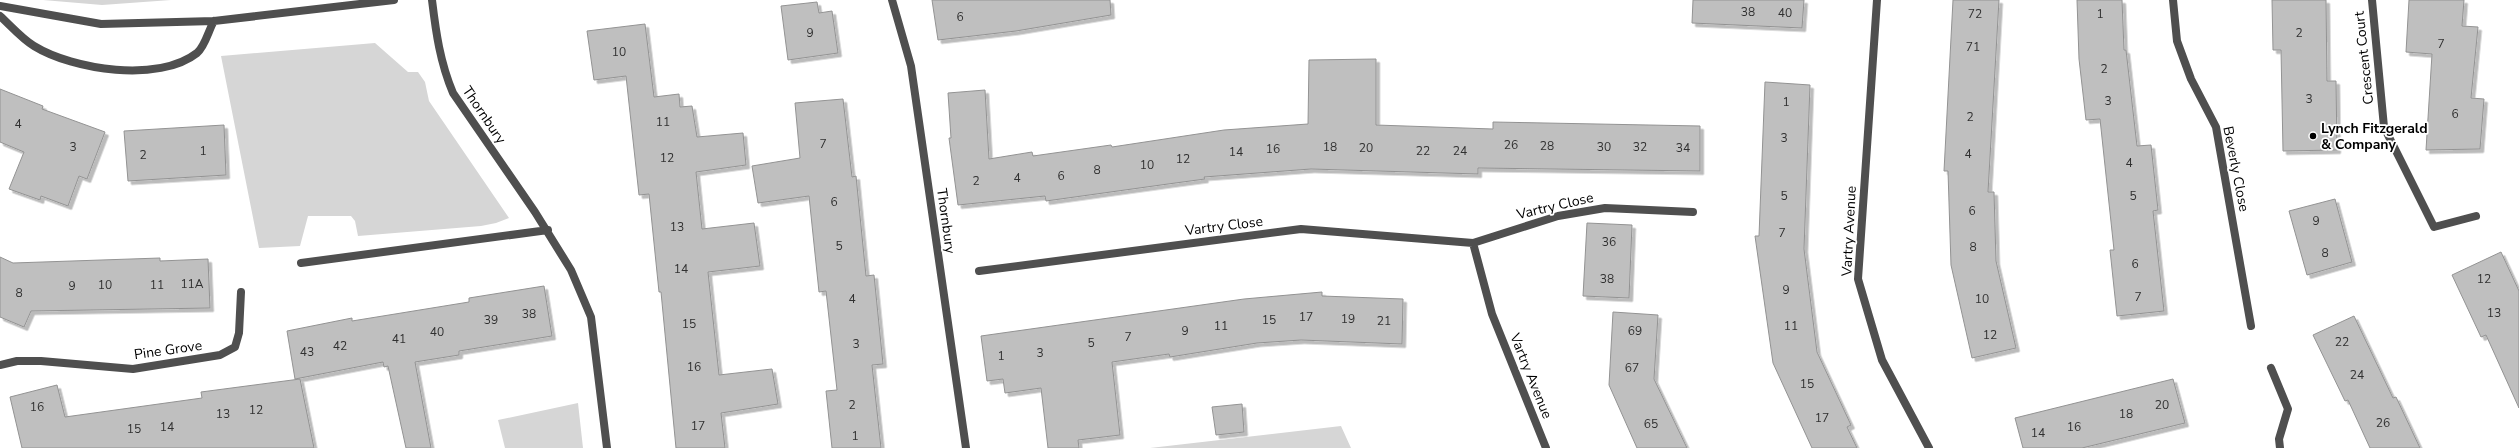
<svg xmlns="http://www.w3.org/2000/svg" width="2519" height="448" font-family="'Nunito Sans',sans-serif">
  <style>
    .green { fill: #d6d6d6 }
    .building { fill: #bfbfbf; stroke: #939393; filter: url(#shadow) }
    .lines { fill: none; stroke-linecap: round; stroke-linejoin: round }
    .street { stroke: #4f4f4f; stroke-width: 8 }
    .poi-dot { fill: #000; stroke: #fff; stroke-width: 1.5 }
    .labels { text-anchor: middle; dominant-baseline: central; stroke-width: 3.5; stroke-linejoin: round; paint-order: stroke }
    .number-label { font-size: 12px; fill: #303030 }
    .street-label { font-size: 14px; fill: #000; stroke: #fff }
    .poi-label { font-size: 14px; font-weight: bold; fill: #000; stroke: #fff; text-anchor: start }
  </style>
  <defs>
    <filter id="shadow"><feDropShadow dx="3.5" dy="3.5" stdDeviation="0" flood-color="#0004"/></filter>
  </defs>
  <rect width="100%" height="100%" fill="#fff"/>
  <!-- green -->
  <path class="green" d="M43,0H171L102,5Z
    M375,43L408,72H418L425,82L429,101L509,218L496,223L481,226L358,236L355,221L351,216H308L300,246L259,248L221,56Z
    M578,403L583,448H505L498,420Z
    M1341,426L1351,448H1150Z"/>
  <!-- building -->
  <path class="building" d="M932,0H1110L1111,15L1016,31L938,40Z
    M1693,0H1804L1802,28L1692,23Z
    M1953,0H1999L1988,192H1994L1996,261L2016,348L1972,358L1951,265L1948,171H1944Z
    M2077,0H2122L2124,50H2126L2137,146L2151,145L2158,210L2153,211L2164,311L2117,316L2110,250H2114L2100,119L2086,120L2079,59Z
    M2272,0H2326L2327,81H2336L2337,150L2283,151L2281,50H2273Z
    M2409,0H2464L2462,26L2478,27L2471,98L2484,99L2480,149L2426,150L2432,54L2406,52Z
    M817,2L819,13L832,11L838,53L788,60L781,6Z
    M645,24L654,97L679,94L680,107L692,106L697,137L743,133L746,165L696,172L702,229L754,223L760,266L708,272L719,375L772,369L778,404L721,413L725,448H676L661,292H659L649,194L639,195L626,76L594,80L587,31Z
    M1376,59V125L1493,129V122L1700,126V171L1478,168V174L1311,169L1204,177L1205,179L1168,184L1046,201L1045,196L958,205L949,138H951L948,93L985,90L989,159L1032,152L1033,156L1111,145L1112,147L1224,130L1308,124L1309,60Z
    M1765,82L1810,85L1804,249L1817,352L1851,425L1847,427L1857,448H1812L1773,363L1755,236H1759Z
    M0,89L43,106L42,109L105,132L87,179L79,176L68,206L41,196L40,200L9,189L24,152L0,142Z
    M843,99L852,177L856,176L866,276L874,275L883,364L872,365L881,448H832L826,391L837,390L826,291L819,292L809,196L758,203L752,166L800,158L795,103Z
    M224,125L226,175L128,181L124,131Z
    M2335,199L2352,262L2307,275L2289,211Z
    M1587,223L1632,225L1629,298L1583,296Z
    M2501,252L2519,291V408L2486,335L2481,337L2452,275Z
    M0,257L13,263L160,258V261L208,259L210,308L31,311L24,327L0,317Z
    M544,286L552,336L459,351V355L415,362L431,448H406L388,366L384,367L383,362L295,379L287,331L352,318V321L469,302V298Z
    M1322,292V296L1403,299L1402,344L1301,340L1257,343L1170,357L1169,354L1112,362L1120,435L1078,440L1079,448H1048L1041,388L1005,393L1003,379L987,381L981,336L1244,299Z
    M1613,312L1658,315L1654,379L1687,448H1637L1609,385Z
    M2354,316L2393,398L2396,397L2420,448H2370L2348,400L2345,401L2313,335Z
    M300,379L314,448H22L10,397L57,385L65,417L202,398L201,392Z
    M2173,379L2185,423L2082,448H2023L2015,418Z
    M1242,404L1244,432L1216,435L1212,407Z"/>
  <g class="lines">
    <!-- street -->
    <path class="street" d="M432,0C436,33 440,62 453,93L535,212L571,270L591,317L607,448
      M892,0L911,66L966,448
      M1877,0L1858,279L1882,360L1929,448
      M2173,0L2177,41L2191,79L2216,127L2251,326
      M2372,0L2384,127L2434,227L2476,216
      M0,6L101,24L214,21L394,0
      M0,16C10,25 22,39 34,46C73,70 159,83 197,53C205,47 209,29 214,21
      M1473,243L1492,314L1546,448
      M301,263L548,230
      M979,271L1301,229L1473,243L1558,216L1605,208L1693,212
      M0,365L17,361H41L133,369L220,355L235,347L239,333L241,292
      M2271,368L2288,409L2279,439L2280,448"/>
  </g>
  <!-- markers -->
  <circle class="poi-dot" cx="2313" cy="136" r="4"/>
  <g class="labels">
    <!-- number labels -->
    <g class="number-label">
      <text x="1748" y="12">38</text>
      <text x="1785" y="13">40</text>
      <text x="1975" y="14">72</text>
      <text x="2100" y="14">1</text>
      <text x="960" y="17">6</text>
      <text x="810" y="33">9</text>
      <text x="2299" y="33">2</text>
      <text x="2441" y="44">7</text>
      <text x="1973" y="47">71</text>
      <text x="619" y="52">10</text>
      <text x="2104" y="69">2</text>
      <text x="2309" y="99">3</text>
      <text x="2108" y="101">3</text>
      <text x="1786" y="102">1</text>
      <text x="2455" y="114">6</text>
      <text x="1970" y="117">2</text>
      <text x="663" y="122">11</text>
      <text x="18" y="124">4</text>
      <text x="1784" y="138">3</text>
      <text x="823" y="144">7</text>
      <text x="1511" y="145">26</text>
      <text x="1547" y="146">28</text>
      <text x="73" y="147">3</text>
      <text x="1330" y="147">18</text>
      <text x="1604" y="147">30</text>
      <text x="1640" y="147">32</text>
      <text x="1366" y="148">20</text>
      <text x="1683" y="148">34</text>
      <text x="1273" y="149">16</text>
      <text x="203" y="151">1</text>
      <text x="1423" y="151">22</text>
      <text x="1460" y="151">24</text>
      <text x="1236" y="152">14</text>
      <text x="1968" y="154">4</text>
      <text x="143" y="155">2</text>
      <text x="667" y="158">12</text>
      <text x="1183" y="159">12</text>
      <text x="2129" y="163">4</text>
      <text x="1147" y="165">10</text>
      <text x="1097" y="170">8</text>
      <text x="1061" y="176">6</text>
      <text x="1017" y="178">4</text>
      <text x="976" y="181">2</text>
      <text x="1784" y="196">5</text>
      <text x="2133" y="196">5</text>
      <text x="834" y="202">6</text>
      <text x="1972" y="211">6</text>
      <text x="2316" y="221">9</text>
      <text x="677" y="227">13</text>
      <text x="1782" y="233">7</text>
      <text x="1609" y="242">36</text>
      <text x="839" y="246">5</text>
      <text x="1973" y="247">8</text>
      <text x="2325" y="253">8</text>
      <text x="2135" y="264">6</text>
      <text x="681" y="269">14</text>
      <text x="1607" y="279">38</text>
      <text x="2484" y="279">12</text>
      <text x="192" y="284">11A</text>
      <text x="105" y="285">10</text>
      <text x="157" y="285">11</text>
      <text x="72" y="286">9</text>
      <text x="1786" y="290">9</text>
      <text x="19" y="293">8</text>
      <text x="2138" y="297">7</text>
      <text x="852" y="299">4</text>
      <text x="1982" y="299">10</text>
      <text x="2494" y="313">13</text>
      <text x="529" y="314">38</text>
      <text x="1306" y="317">17</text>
      <text x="1348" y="319">19</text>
      <text x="491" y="320">39</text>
      <text x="1269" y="320">15</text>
      <text x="1384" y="321">21</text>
      <text x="689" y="324">15</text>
      <text x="1221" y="326">11</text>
      <text x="1791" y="326">11</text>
      <text x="1185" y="331">9</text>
      <text x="1635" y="331">69</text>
      <text x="437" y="332">40</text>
      <text x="1990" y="335">12</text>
      <text x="1128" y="337">7</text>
      <text x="399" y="339">41</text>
      <text x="2342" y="342">22</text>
      <text x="1091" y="343">5</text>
      <text x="856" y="344">3</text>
      <text x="340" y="346">42</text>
      <text x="307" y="352">43</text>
      <text x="1040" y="353">3</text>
      <text x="1001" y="356">1</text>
      <text x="694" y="367">16</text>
      <text x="1632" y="368">67</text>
      <text x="2357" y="375">24</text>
      <text x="1807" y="384">15</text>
      <text x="852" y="405">2</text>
      <text x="2162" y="405">20</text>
      <text x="37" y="407">16</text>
      <text x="256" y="410">12</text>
      <text x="223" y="414">13</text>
      <text x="2126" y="414">18</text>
      <text x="1822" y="418">17</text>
      <text x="2383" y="423">26</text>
      <text x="1651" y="424">65</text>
      <text x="698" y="426">17</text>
      <text x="167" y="427">14</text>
      <text x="2074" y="427">16</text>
      <text x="134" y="429">15</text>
      <text x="2038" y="433">14</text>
      <text x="855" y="436">1</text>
    </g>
    <!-- street labels -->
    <g class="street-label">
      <text transform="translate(2364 58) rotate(-96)">Crescent Court</text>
      <text transform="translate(484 115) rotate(56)">Thornbury</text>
      <text transform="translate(2236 169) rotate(79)">Beverly Close</text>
      <text transform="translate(1555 206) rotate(-13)">Vartry Close</text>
      <text transform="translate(946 221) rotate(82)">Thornbury</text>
      <text transform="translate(1224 226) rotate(-7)">Vartry Close</text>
      <text transform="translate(1849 231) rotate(-87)">Vartry Avenue</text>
      <text transform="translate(168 350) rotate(-8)">Pine Grove</text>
      <text transform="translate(1531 376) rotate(68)">Vartry Avenue</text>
    </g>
    <!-- poi labels -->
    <g class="poi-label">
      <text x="2321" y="128">Lynch Fitzgerald<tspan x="2321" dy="16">&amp; Company</tspan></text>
    </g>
  </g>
</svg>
